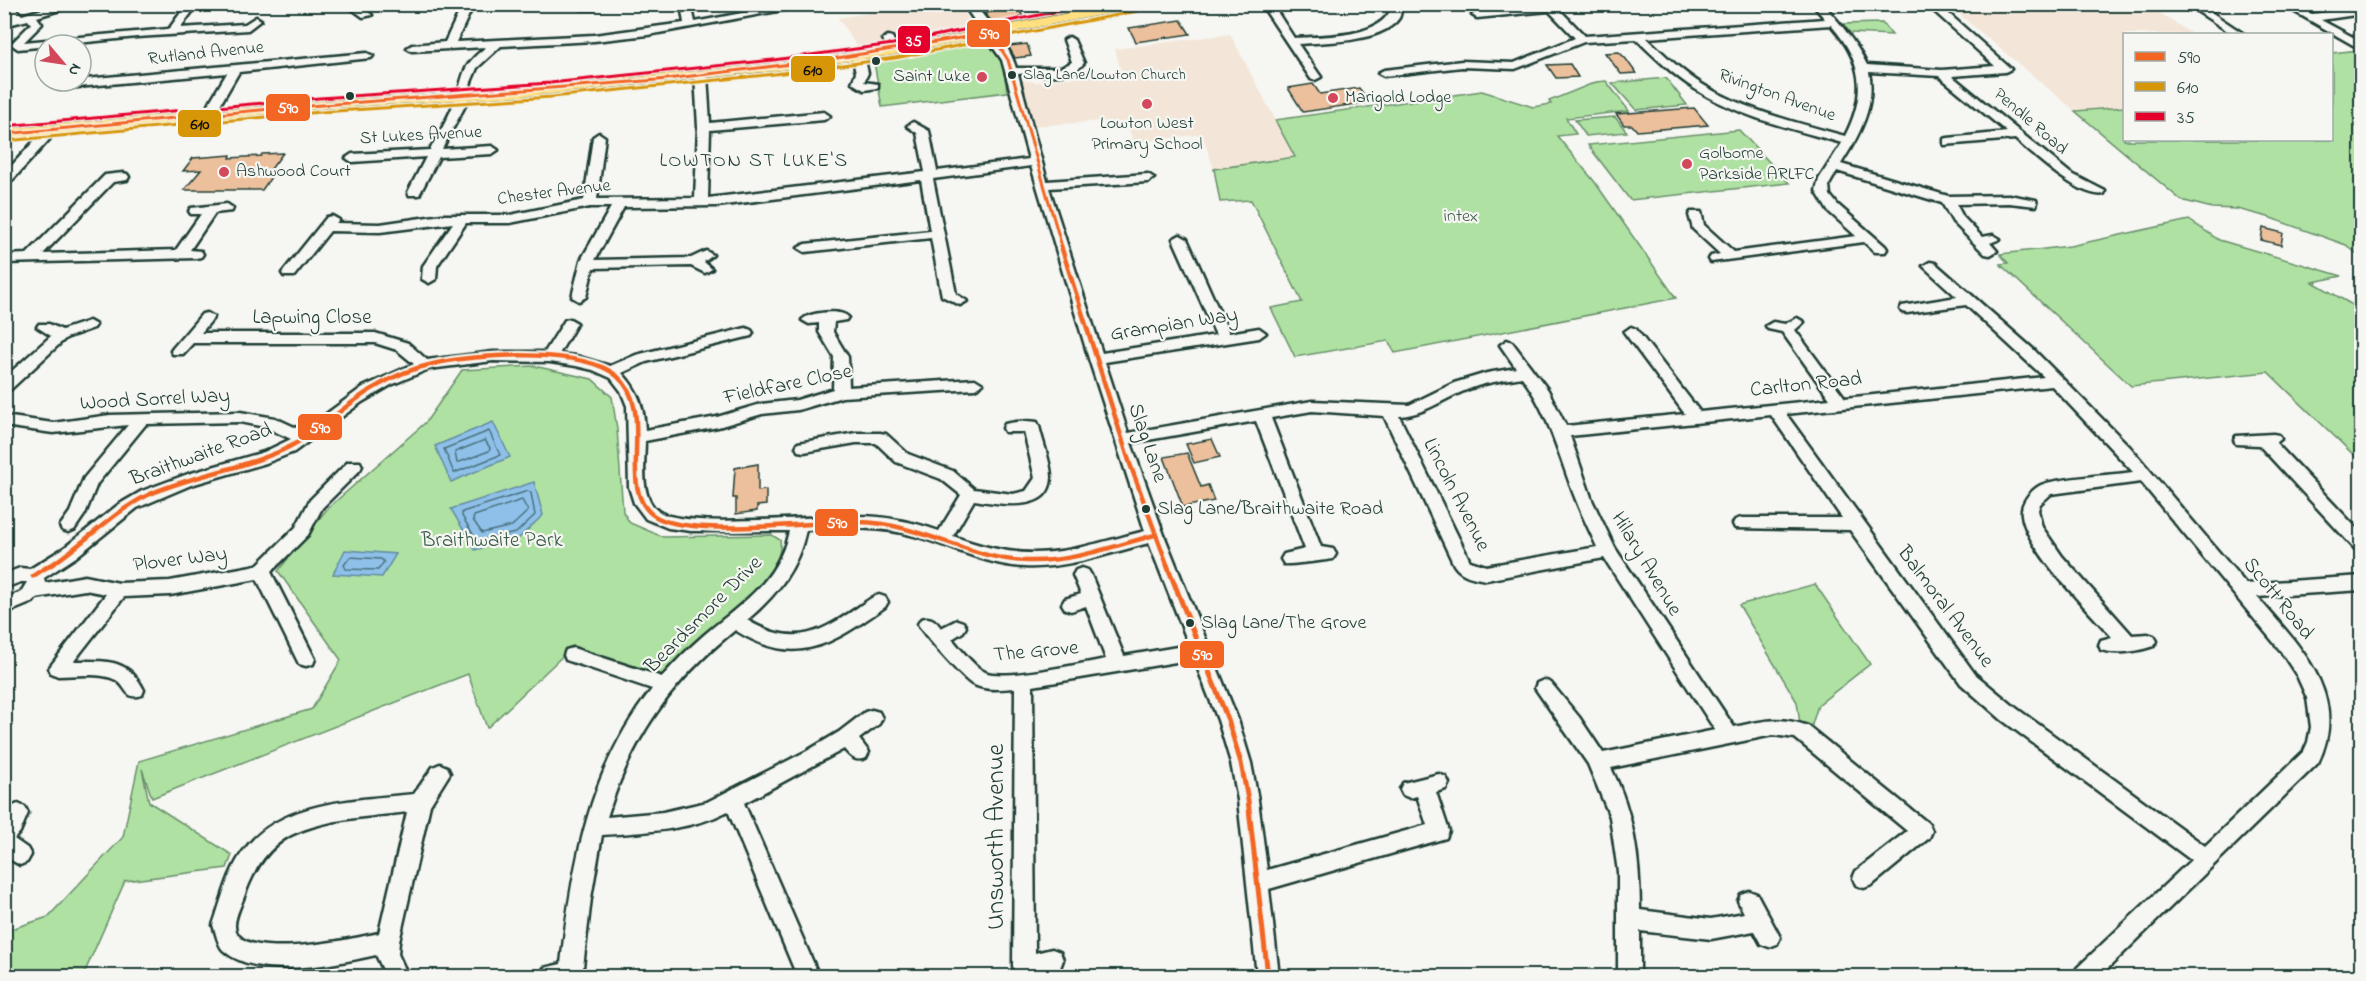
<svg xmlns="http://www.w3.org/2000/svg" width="2366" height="981" font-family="'Indie Flower',sans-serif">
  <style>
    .built { fill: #f3e6d8 }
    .green { fill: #afe1a2; stroke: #678f6b; stroke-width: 1.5 }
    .water { fill: #8ec0ea; stroke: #628ca1; stroke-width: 1.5 }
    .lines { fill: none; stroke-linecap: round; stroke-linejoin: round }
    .shore { stroke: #4b717d; stroke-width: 1.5 }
    .building { fill: #ecc09c; stroke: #1f3d34; stroke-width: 1.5 }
    .minor-casing { stroke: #1f3d34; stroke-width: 5 }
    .major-casing { stroke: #1f3d34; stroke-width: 5 }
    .minor { fill: #f6f6f2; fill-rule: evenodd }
    .major { fill: #ffdf80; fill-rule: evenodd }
    .bus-1-far2-casing { stroke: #f6f6f2; stroke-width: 6 }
    .bus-1-far1-casing { stroke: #f6f6f2; stroke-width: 9 }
    .bus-1-casing { stroke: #f6f6f2; stroke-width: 10 }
    .bus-2-casing { stroke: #f6f6f2; stroke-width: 6 }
    .bus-3-casing { stroke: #f6f6f2; stroke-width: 6 }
    .bus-1-far2 { stroke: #f26522; stroke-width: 3 }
    .bus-1-far1 { stroke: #f26522; stroke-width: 4.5 }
    .bus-1 { stroke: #f26522; stroke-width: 5 }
    .bus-2 { stroke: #d79608; stroke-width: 3 }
    .bus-3 { stroke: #e4002b; stroke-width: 3 }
    .bus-dot { fill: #1f3d34; stroke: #f6f6f2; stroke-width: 2 }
    .poi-dot { fill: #d1495b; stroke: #f6f6f2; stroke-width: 2 }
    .labels { text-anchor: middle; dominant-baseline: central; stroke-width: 4.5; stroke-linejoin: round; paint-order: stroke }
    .far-bus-label { font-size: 16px; fill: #1f3d34; stroke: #f6f6f2; text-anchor: start }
    .far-street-label { font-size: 18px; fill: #1f3d34; stroke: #f6f6f2 }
    .far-poi-label { font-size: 18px; fill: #1f3d34; stroke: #f6f6f2; text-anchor: start }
    .far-park-label { font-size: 18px; fill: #3c5e4a; stroke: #f6f6f2 }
    .far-quarter-label { font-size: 20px; letter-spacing: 1.5px; fill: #1f3d34; stroke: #f6f6f2 }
    .bus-label { font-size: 20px; fill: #1f3d34; stroke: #f6f6f2; text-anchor: start }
    .street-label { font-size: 21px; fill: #1f3d34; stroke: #f6f6f2 }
    .park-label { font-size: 21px; fill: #3c5e4a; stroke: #f6f6f2 }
    .near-street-label { font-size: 26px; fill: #1f3d34; stroke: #f6f6f2 }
    .line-badge { stroke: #f6f6f2; stroke-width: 2 }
    .badge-label { font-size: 16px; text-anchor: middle; font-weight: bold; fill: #fff }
    .pale-badge-label { font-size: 16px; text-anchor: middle; font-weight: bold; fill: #111 }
  </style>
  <rect width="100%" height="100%" fill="#f6f6f2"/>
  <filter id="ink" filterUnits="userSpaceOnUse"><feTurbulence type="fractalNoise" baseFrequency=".0167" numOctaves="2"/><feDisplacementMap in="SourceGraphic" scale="12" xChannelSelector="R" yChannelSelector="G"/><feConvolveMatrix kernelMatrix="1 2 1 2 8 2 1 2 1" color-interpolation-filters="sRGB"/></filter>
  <g filter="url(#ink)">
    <!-- built -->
    <path class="built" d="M916,5H958L977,28L860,51L838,18Z
      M1948,5H2148L2192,34H2124V107L2075,111Z
      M1230,34L1295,157L1214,169L1202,134L1134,143L1126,123L1101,121L1033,126L1020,80L1037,82L1121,71L1115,49Z"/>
    <!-- green -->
    <path class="green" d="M1882,23L1892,35L1850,33L1843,24Z
      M988,40L1003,61L1007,92L882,107L873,57Z
      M2359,50L2362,51L2361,257L2346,245L2268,217L2237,209L2212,208L2181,200L2075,111L2124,107V140H2332V53Z
      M1666,78L1687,105L1636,110L1612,83Z
      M1606,81L1629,111L1566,118L1576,134L1557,136L1594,181L1676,298L1395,353L1388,341L1295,357L1271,308L1302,302L1251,200L1220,202L1214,169L1295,157L1275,120L1482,91L1533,107L1551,104L1549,101L1596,82Z
      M1615,117L1627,132L1586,136L1575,120Z
      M1739,130L1789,183L1630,200L1588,145Z
      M2189,220L2219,240L2342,276L2313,282L2361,310V343L2358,351L2362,353L2361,462L2268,372L2131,386L2000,264L2008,263L2000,254L2070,246Z
      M534,366L592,379L612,397L617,429L623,512L630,523L663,537L772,535L780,540C787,578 695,651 668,676L571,648L487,728L468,674L152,798L142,769L149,802L232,855L227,868L125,881L83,976H5V931L48,917L123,837L139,761L312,709L341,660L278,571L327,509L426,422L462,370Z
      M1815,584L1870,664L1818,705L1810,731L1800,724L1797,702L1739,605Z"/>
    <!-- water -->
    <path class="water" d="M493,422L510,457L451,482L435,446Z
      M534,482L543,515L519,538L475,550L451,509Z
      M345,550L396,554L382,577L333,574Z"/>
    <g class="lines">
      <!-- shore -->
      <path class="shore" d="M489,431L500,455L454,473L444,449Z
        M485,440L490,448L489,451L457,463L455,452Z
        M528,491L531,493L535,515L516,533L477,541L462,516V512Z
        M522,500L528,511L512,526L482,533L473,520L474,516Z
        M350,557L381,559L384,562L378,570L346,569L344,565Z"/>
    </g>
    <!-- building -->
    <path class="building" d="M1014,4L1023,16H1021L1023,19L994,25L985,13L997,11L994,8Z
      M1181,20L1190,34L1136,42L1129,28Z
      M1027,44L1031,56L1015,58L1008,46Z
      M1619,52L1626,59L1636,73L1621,74L1605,53Z
      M1570,64L1578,77L1556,78L1547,65Z
      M1313,84L1320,94L1359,88L1370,102L1303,112L1288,88Z
      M1694,108L1708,125L1637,131L1632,125H1624L1616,114Z
      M283,153L268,173H274L262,190H184L201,170L183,171L193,158L231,155L230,158L261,156L262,154Z
      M2263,228L2283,233L2281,245L2261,240Z
      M1212,439L1220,457L1194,463L1186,444Z
      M1187,453L1201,487L1208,485L1214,501L1183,507L1164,457Z
      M758,464V491L766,490V505L757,506V511L736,514V498H733L735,468Z"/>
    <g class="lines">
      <defs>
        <path id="minor" d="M4,4H10L22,15L60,4H79L37,17L42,24L24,42L169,29L187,4H198L180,28L245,24L256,17L261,20L248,30L137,37L18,49L11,44L31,24L28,20L4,26V20L12,18L4,11Z
          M345,4H358L372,15L363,17Z
          M463,4H474L456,42L594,35L684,23L681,4H691L695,22L790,4H815L648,35L594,41L501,46L477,68L471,82L467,102L442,149L492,146L498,150L492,154L439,157L419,195H409L408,192L426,157L352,162L346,158L352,154L430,150C438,135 448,119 454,103C466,75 458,69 486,47L412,51L407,48L412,45L445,42Z
          M582,4H596L594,9H581L580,7Z
          M963,4H974C989,23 1009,44 1016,68H1061L1072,62L1064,40L1069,37L1074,40L1084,63C1067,83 1040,72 1018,74L1047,181L1148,174L1154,178L1148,182L1049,188L1102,353L1216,335L1173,239L1180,235L1187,239L1229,333L1259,328L1266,333L1259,338L1105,362L1128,433L1312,401L1409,405L1454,383L1487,373L1516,368L1500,345L1507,340L1512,342L1548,390L1566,426L1685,414L1624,332L1631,327L1636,329L1700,412L1830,399L1782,332L1768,329L1766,326L1773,322L1785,324L1797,318L1804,322L1795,330L1845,398L2044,377L1966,305L1907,313L1902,312L1900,309L1902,306L1957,297L1923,266L1930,262L1935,263L2033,349L2130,447L2246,584L2362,576V590L2257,597C2299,646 2351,695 2318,763L2100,976H2074L2077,968L2191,860L2002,720L1961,684L1850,530L1735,528L1733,524L1735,520L1741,518H1842L1771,415L1570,436L1592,500L1615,548L1734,727C1763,721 1779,716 1808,726L1929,824L1932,831L1929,838L1872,885L1864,888L1856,885L1853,878L1856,871L1907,831L1795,738L1773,735L1611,768C1634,813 1640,860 1640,910L1711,919L1744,913L1738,901L1741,894L1749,891L1757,894L1780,937L1777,944L1769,947L1761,944L1754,931L1711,939L1640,931V976H1618V872L1610,817L1588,764L1535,688L1537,683L1544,680L1551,683L1579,717L1603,753L1715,730L1604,558L1486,580C1474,578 1461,576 1454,565L1384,416L1312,411L1271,418L1321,547L1333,549L1336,554L1333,559C1328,560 1288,565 1284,564L1281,559L1284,554L1305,549L1256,421L1131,443L1164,535L1238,720L1251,763L1258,800L1267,870L1427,825L1417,796L1410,798L1403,795L1400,789L1403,783L1439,774L1446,777L1449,783L1446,789L1436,792L1449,831L1446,838L1269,889L1279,976H1257L1238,800L1231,763L1218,720L1194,659L1033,686L1035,953L1052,949L1060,952L1063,960L1060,968L1025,976L1016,974L1013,966L1015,688C1000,689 986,691 972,684C962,678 924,635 918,624L921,619C931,616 935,620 941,628L957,620L963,622L966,627L963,632L952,639C961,649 973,666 985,672C1003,681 1083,663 1106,659L1086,606L1071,611L1065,609L1062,604L1065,599L1081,594L1073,575L1076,570L1082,568L1088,570L1091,575L1124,656L1189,645L1149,543C1109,553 1067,569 1024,567C985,565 952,546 915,536C879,526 843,528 806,530C798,568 777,595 747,620C800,652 827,628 873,597L879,595L885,597L888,602L885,607C832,644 797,669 735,630C670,683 632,737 607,817L663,812L707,802L807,751L839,732L865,712L872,710L879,712L882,718L879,724L859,739L869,752L866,758C855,762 851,757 844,749L744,803L819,976H797L728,811C690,831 644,832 602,835L591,898L582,976H541L544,968L561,964C572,865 589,769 652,689L566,660L564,655L566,650L573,648L662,677C675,662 689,648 704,635C742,603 778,582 789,531H691L668,528L646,519L634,503L629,487L627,406L621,391L611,378L593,370L576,366L550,362L493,361L429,369L391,385L362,402L294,452L266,463L191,485L137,508L76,557L44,578L45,583L85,576L119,583L170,581L257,565L296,527L310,500L348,462H360L362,466L360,470L322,508L308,535L271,572L315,659L313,664L306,666L299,664L257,579L170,595L124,597L74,661C106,661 128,658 144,690L142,695C125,701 127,686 116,680C101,672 75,676 58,676L51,673L49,668L106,594L85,590L36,598L33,602L4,614V599L21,592L27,582H21L4,588V574L20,568L30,569L64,548L118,505L142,491L188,474L264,452L291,439L265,427L240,422L146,424L97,484L85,514L74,530L68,532L62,530L60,526L70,512L84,478L128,425L53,433L4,426V416L53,423L110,415L240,412L275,418L303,431L363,387L414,364L397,350L375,343H193L183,354H173L171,351L173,348L202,314L207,313L214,317L201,333H375L408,343L427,360L493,352H545L565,320L570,319L577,323L559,354L576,356L610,366L636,355L746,328L751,330L753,333L751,336L646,362L622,373C638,390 644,407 645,430L717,417L761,404L797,400L833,389L834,357L819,332V323L809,324L802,320C809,312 841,309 848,317L846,320L834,322L833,332L848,357L849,387L975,379L983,384L975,389L842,397L798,410L762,414L718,427L645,441C645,461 639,497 658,511C684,530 820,515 858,516C886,516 913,522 939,531L961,495L941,479L896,462L876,443H856L804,452L798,451L796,447L798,443L856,433H880L886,434L908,454L953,471L974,489L1013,494L1026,491L1035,478L1024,432H1005L1003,428L1005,424C1015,422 1027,420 1037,422L1039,426C1042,440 1051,463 1051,477C1050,515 996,503 974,500L953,536C1034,566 1066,551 1145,531L1089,359L1031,166L933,179L956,294L967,301L960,305L942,296L931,238L805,252L798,248L805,244L930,231L921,180L717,206L624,207L595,260L691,258L706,251L713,255L704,262L712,269L705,273L691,266L593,268L586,297L579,301L572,297L581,260L611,207H590L510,223H466L437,266L436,279L429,283L422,279L423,266L453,223L380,232L330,231L294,276H284L282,273L327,217L332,216L339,220L336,223L380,224L442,215H510L584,200L593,137L599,133L605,137L597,199L695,198L698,127L695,75L701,72L707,75L710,123L824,112L830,116L824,120L710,130L708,198L925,172L917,133L907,126L913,122L929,131L937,171L1029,159L1002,60ZM1522,377C1550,415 1559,457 1576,500C1582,516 1590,531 1597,547L1486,566L1470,561L1399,416C1423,415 1442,400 1464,391C1482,383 1503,380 1522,377ZM2052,386L2133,472C2112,475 2057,478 2041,485C2031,490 2020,503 2022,515C2026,549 2088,610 2112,637L2101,640L2099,645L2101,650C2116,655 2140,651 2154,646L2157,641L2154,636L2148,634L2132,635L2062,556L2042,527L2038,510L2040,504L2051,494L2141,482L2280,650L2297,676L2307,698L2311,727L2308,742L2304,751L2205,846L2016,708L1975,674L1786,414Z
          M1261,4H1272L1294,38C1322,36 1386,39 1392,4H1402C1401,9 1401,15 1399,18C1382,43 1325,42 1298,44L1321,77L1315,80L1311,79Z
          M1543,4H1554L1585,36L1825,19L1812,4H1823C1840,23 1855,41 1867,65L1942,70L1995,66L1926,4H1938L2011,69L2005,72L1952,76L2070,173L2105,191L2104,194C2080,199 2033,154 2015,139L1944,145V139L1948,138L2007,132L1939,76L1869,72C1876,106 1859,136 1841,164L1948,196L2009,195L2036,200L2037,203L2036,206L2009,203L1956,204L1963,217L1982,237L1993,235L2000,239L1990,243L1997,251L1990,255L1985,254L1953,222L1942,203L1837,171L1829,185L1830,195L1838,205L1885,246L1887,249L1885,252H1875L1864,242L1711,262L1709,259L1711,256L1720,254L1693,229L1689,215L1691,212H1701L1704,225L1734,252L1856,236L1828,211L1816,191L1819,179L1842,143C1792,129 1739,117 1695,89C1673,75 1655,57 1636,39L1584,42L1515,69L1462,67L1384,76L1378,73L1384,70L1462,61L1514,63L1575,38L1549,11L1477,18L1472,15L1477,12ZM1831,25C1863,62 1867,93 1845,136C1798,123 1747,111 1705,86C1683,73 1665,55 1647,38Z
          M2186,4H2199L2244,34H2232Z
          M2281,4H2294L2312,14L2362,8V14L2321,20L2362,42V50Z
          M888,36L892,37L899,51L898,53L894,54L890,53L883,39Z
          M367,53L373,56L371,58L239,72L214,115L208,119L202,115L227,73L67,88L61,85L64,81Z
          M858,53L864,56L868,73L864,82L878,84V88L864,90L852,83L856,73L852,56Z
          M52,125L58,129L56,132L8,185L4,186V174L48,126Z
          M123,173L127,174L129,177L127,180L113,182L43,254L176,250L201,214H191L189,211L191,208L227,204L233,208L232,211L215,213L190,250L201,251L203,254L201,257L196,258L4,263V255L27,254L105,175Z
          M89,321L96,325L94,328L66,338L9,391L4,392V378L51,336L37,327L39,324H49L62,330Z
          M2273,434L2279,435L2281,439L2276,443L2362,534V552L2356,550L2259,445L2236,444L2234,440L2236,436Z
          M440,764L447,767L450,773L430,805L399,942L398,954L408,976H386L376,955C336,964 257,981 223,950C218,945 216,933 213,925C222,900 228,870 245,849C282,800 358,800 414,794L433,767ZM407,812L379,933C357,938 234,965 235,925C235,916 242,903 245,894C254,869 267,848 291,835C327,818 369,817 407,812Z
          M18,804L25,807L28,813L20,832L14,839L27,848L31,855L27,862L20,865L4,856V821L11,807Z"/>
        <path id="major" d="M1114,4H1143L1137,8L894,55L774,71L551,94L320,109L4,139V129L320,101L551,86L774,63L894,47Z"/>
      </defs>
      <!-- minor casing -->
      <use href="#minor" class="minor-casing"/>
      <!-- major casing -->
      <use href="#major" class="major-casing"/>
      <!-- minor -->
      <use href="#minor" class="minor"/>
      <!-- major -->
      <use href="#major" class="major"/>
      <defs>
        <path id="bus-1-far2" d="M4,134L282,108L658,80L825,60L991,33L1008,60L1062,247"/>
        <path id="bus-1-far1" d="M1061,246L1130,464L1168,567
          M48,567C83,545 111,513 148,495C191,475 240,470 283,450C318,434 345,403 379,385C396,375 415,368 433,364C475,354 583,347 617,376C658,411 615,487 653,515C686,539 815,521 859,522C921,523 970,560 1028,561C1072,562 1114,546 1155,535"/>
        <path id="bus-1" d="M1167,565L1228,720L1241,763L1248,800L1268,976
          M33,576L50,565"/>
        <path id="bus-2" d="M5,141L321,112L552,97L775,74L895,58L1138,11"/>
        <path id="bus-3" d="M4,126L319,98L550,83L773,60L893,44L1095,4"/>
      </defs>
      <!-- bus-1-far2 casing -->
      <use href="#bus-1-far2" class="bus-1-far2-casing"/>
      <!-- bus-1-far1 casing -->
      <use href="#bus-1-far1" class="bus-1-far1-casing"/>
      <!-- bus-1 casing -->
      <use href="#bus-1" class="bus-1-casing"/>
      <!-- bus-2 casing -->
      <use href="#bus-2" class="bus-2-casing"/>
      <!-- bus-3 casing -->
      <use href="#bus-3" class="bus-3-casing"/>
      <!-- bus-1-far2 -->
      <use href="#bus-1-far2" class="bus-1-far2"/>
      <!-- bus-1-far1 -->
      <use href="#bus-1-far1" class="bus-1-far1"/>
      <!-- bus-1 -->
      <use href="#bus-1" class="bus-1"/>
      <!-- bus-2 -->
      <use href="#bus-2" class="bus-2"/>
      <!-- bus-3 -->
      <use href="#bus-3" class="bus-3"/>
    </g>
  </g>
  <!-- markers -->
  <g class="bus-dot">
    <circle cx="876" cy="61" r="5"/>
    <circle cx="1012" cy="75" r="5"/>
    <circle cx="350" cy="96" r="5"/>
    <circle cx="1146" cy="509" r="5"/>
    <circle cx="1190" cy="623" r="5"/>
  </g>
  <g class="poi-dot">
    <circle cx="982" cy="77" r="6"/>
    <circle cx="1333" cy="98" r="6"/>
    <circle cx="1147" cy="104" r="6"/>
    <circle cx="1687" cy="164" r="6"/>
    <circle cx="224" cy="172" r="6"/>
  </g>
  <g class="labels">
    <!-- far-bus labels -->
    <g class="far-bus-label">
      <text x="1023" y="75">Slag Lane/Lowton Church</text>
    </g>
    <!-- far-street labels -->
    <g class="far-street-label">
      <text transform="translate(206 54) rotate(-6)">Rutland Avenue</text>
      <text transform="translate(1777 96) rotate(20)">Rivington Avenue</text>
      <text transform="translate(2030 122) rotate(41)">Pendle Road</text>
      <text transform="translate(421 136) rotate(-3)">St Lukes Avenue</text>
      <text transform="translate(554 193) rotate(-7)">Chester Avenue</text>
    </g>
    <!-- far-poi labels -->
    <g class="far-poi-label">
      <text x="970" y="77" text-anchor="end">Saint Luke</text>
      <text x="1345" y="98">Marigold Lodge</text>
      <text x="1147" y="124" text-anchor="middle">Lowton West<tspan x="1147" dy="21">Primary School</tspan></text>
      <text x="1699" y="154">Golborne<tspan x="1699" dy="21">Parkside ARLFC</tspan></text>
      <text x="236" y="172">Ashwood Court</text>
    </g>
    <!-- far-park labels -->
    <g class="far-park-label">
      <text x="1461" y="217">intex</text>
    </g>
    <!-- far-quarter labels -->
    <g class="far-quarter-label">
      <text x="754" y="161">LOWTON ST LUKE'S</text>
    </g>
    <!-- bus labels -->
    <g class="bus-label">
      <text x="1157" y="509">Slag Lane/Braithwaite Road</text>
      <text x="1201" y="623">Slag Lane/The Grove</text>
    </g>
    <!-- street labels -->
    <g class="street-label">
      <text x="312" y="318">Lapwing Close</text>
      <text transform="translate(1174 325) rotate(-9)">Grampian Way</text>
      <text transform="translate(788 385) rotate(-12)">Fieldfare Close</text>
      <text transform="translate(1806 385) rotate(-6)">Carlton Road</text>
      <text transform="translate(155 400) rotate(-3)">Wood Sorrel Way</text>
      <text transform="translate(1147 443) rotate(71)">Slag Lane</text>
      <text transform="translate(201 455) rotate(-20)">Braithwaite Road</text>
      <text transform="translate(1456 495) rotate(63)">Lincoln Avenue</text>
      <text transform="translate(180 560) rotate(-7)">Plover Way</text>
      <text transform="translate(1646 564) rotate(59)">Hilary Avenue</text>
      <text transform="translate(2278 599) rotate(51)">Scott Road</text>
      <text transform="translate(1945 607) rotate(53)">Balmoral Avenue</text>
      <text transform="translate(704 615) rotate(-45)">Beardsmore Drive</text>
      <text transform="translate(1036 652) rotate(-5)">The Grove</text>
    </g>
    <!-- park labels -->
    <g class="park-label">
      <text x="492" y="541">Braithwaite Park</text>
    </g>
    <!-- near-street labels -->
    <g class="near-street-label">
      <text transform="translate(997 837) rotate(-90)">Unsworth Avenue</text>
    </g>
  </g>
  <g class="line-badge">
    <rect x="966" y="19" width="45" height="29" rx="6" fill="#f26522"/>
    <rect x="897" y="25" width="34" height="29" rx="6" fill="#e4002b"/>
    <rect x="790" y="55" width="46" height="28" rx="6" fill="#d79608"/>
    <rect x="265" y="93" width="46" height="29" rx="6" fill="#f26522"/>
    <rect x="177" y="109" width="45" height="29" rx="6" fill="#d79608"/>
    <rect x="297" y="413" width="46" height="28" rx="6" fill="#f26522"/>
    <rect x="814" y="508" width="45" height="29" rx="6" fill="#f26522"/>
    <rect x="1179" y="640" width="46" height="29" rx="6" fill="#f26522"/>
  </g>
  <g class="badge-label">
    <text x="989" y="39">590</text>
    <text x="914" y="46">35</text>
    <text x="288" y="113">590</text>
    <text x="320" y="433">590</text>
    <text x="837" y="528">590</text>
    <text x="1202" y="660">590</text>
  </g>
  <g class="pale-badge-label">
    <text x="813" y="75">610</text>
    <text x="200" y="129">610</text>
  </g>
  <!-- margin -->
  <rect width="2366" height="981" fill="none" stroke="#f6f6f2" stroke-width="24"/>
  <rect x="12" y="12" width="2342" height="957" fill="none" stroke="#1f3d34" stroke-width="2" filter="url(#ink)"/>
  <!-- legend -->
  <rect x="2123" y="33" width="210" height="108" fill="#f6f6f2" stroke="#a0aca6" stroke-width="1.5"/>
  <rect x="2135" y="52" width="30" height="9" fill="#f26522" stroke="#a0aca6" stroke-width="1.5"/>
  <text x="2177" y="63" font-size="18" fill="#1f3d34">590</text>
  <rect x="2135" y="82" width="30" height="9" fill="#d79608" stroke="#a0aca6" stroke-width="1.5"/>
  <text x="2177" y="93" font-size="18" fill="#1f3d34">610</text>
  <rect x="2135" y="112" width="30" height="9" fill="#e4002b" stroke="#a0aca6" stroke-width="1.5"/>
  <text x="2177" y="123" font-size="18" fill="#1f3d34">35</text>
  <!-- north arrow -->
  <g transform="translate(63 63) rotate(119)"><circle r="28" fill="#f6f6f2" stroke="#a0aca6" stroke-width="1.5"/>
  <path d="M0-4.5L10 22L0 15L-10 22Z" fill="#d1495b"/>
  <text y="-9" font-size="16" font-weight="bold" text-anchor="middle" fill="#1f3d34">N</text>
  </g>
</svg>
